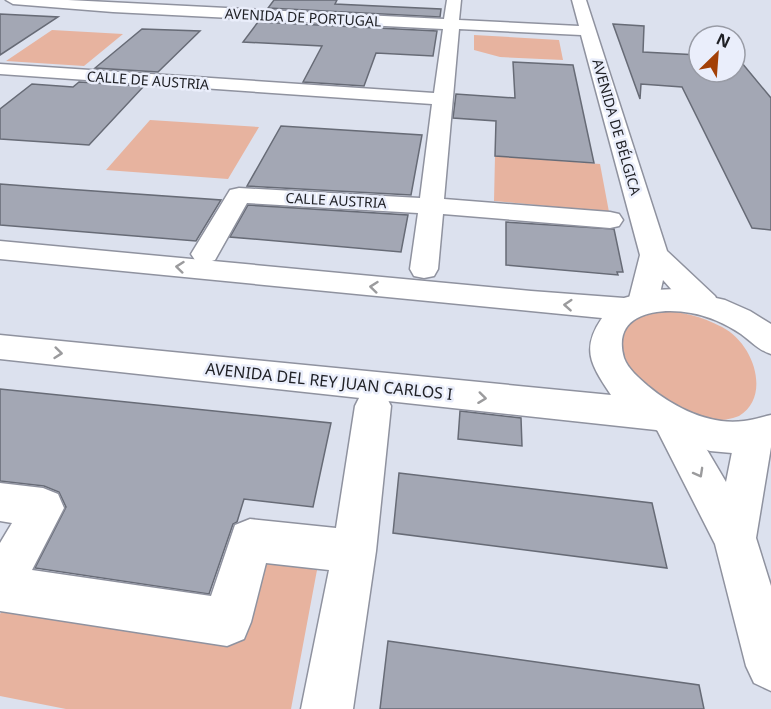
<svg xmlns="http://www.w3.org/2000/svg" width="771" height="709" font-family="'Noto Sans',sans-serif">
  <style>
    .green { fill: #e7b39f }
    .building { fill: #a3a7b4; stroke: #676b76; stroke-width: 1.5 }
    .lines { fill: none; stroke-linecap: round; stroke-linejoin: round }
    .minor-casing { stroke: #8f929f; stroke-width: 3 }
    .major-casing { stroke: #8f929f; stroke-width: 3 }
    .minor { fill: #fff; fill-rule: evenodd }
    .major { fill: #fff; fill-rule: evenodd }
    .oneway { stroke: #9b9b9d }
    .labels { text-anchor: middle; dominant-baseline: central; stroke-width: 5; stroke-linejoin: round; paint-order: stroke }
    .far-street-label { font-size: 14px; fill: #202126; stroke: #eaeefb }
    .street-label { font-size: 16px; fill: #202126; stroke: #eaeefb }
  </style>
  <rect width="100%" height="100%" fill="#dce1ee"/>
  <!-- green -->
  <path class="green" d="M52,30L123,34L84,66L6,61Z
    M474,35L559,40L563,60L500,57L474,50Z
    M150,120L259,127L228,179L106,170Z
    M495,156L600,164L609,212L494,201Z
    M656,310C680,311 701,316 722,327C755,344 771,397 739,416C729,420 713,422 703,420C684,415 652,395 633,386L615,335L623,322Z
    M264,561L317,570L291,709H66L0,696V614L7,602L246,637Z"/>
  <!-- building -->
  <path class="building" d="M274,0H337L335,4L441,9L440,17L268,8Z
    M0,14L58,17L0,55Z
    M258,22L437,31L433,56L376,53L364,86L303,82L322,46L243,42Z
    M613,24L644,26L643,52L699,55V72H735V57H737L771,98V230L752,228L682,87L641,84L640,99Z
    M142,29L200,31L158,72L95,68Z
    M513,62L573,65L594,163L495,156L496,121L453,118L456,94L515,98Z
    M79,82L144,86L89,145L0,139V109L32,84L73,87Z
    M281,126L422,135L411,195L247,186Z
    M0,184L66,189L221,200L196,241L0,225Z
    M248,205L408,215L401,252L230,237Z
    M506,222L614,229L623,272H617L618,275L506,265Z
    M0,389L331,423L313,507L244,499L237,522L233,524L209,594L35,568L66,507L59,492L44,486L0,481Z
    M460,411L521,418L522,446L458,439Z
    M399,473L652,503L667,568L393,533Z
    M388,641L699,685L704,709H380Z"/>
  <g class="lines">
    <defs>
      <path id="minor" d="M6,0H68L444,19L447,0H461L459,20L579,26L572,0H586L667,251L715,296L719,304L715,312C691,318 678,296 663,280L658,302L654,310L643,313L632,310L628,302L640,255L581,35L459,29L444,199L610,212L619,214L623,220L619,226L610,228L443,214L438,269L434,276L424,278L414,276L410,269L418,213L247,203L215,260L205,263L195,260L191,254L230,190L239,188L420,198L432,104L0,74V64L434,93L443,29L113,12L13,4Z
        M373,391L386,396L391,406L376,551L353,709H301L329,570L266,563L251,622L244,639L227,646L0,611V543L12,523L0,521V483L43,488L58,494L64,508L32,570L211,596L235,525L250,519L336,528L355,406L360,396Z
        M671,406L684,411L726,482L735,437L741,426L754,421L767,426L771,434V447L756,538L771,586V691L754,683L746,666L715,544L653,422L658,411Z"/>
      <path id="major" d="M0,241L531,291L624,298L654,290L676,289L725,300L750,311L771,324V354C758,350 752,342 741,334C726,324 709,316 691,313C659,307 611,313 624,358C628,369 639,378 648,386C673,407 710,426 744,421C753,420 762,417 771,415V447L743,454L710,451L656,430L0,359V335L611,395C592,366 580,350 602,318L0,259Z"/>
    </defs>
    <!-- minor casing -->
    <use href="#minor" class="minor-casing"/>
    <!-- major casing -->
    <use href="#major" class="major-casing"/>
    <!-- minor -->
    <use href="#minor" class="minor"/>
    <!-- major -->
    <use href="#major" class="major"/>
  </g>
  <!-- one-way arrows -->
  <defs><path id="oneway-chevron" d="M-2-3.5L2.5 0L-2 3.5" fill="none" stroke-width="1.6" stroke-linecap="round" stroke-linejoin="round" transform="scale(1.5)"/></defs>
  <g class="oneway">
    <use href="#oneway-chevron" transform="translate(180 267) rotate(-174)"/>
    <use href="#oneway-chevron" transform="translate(374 287) rotate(-174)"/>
    <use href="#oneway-chevron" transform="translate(568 305) rotate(-176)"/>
    <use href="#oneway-chevron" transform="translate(58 353) rotate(6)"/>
    <use href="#oneway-chevron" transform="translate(482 398) rotate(7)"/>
    <use href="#oneway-chevron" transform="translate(699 473) rotate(61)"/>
  </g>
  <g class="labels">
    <!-- far-street labels -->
    <g class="far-street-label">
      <text transform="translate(303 17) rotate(3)">AVENIDA DE PORTUGAL</text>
      <text transform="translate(148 80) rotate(4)">CALLE DE AUSTRIA</text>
      <text transform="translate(617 127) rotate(74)">AVENIDA DE BÉLGICA</text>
      <text transform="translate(336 200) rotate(3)">CALLE AUSTRIA</text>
    </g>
    <!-- street labels -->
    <g class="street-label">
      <text transform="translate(329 381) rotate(6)">AVENIDA DEL REY JUAN CARLOS I</text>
    </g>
  </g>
  <!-- north arrow -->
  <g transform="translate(717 54) rotate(25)"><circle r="28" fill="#eaeefb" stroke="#999ca6" stroke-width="1.5"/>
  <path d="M0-4.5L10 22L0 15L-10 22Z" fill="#a34006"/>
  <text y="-9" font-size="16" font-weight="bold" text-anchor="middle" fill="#202126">N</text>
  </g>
</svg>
